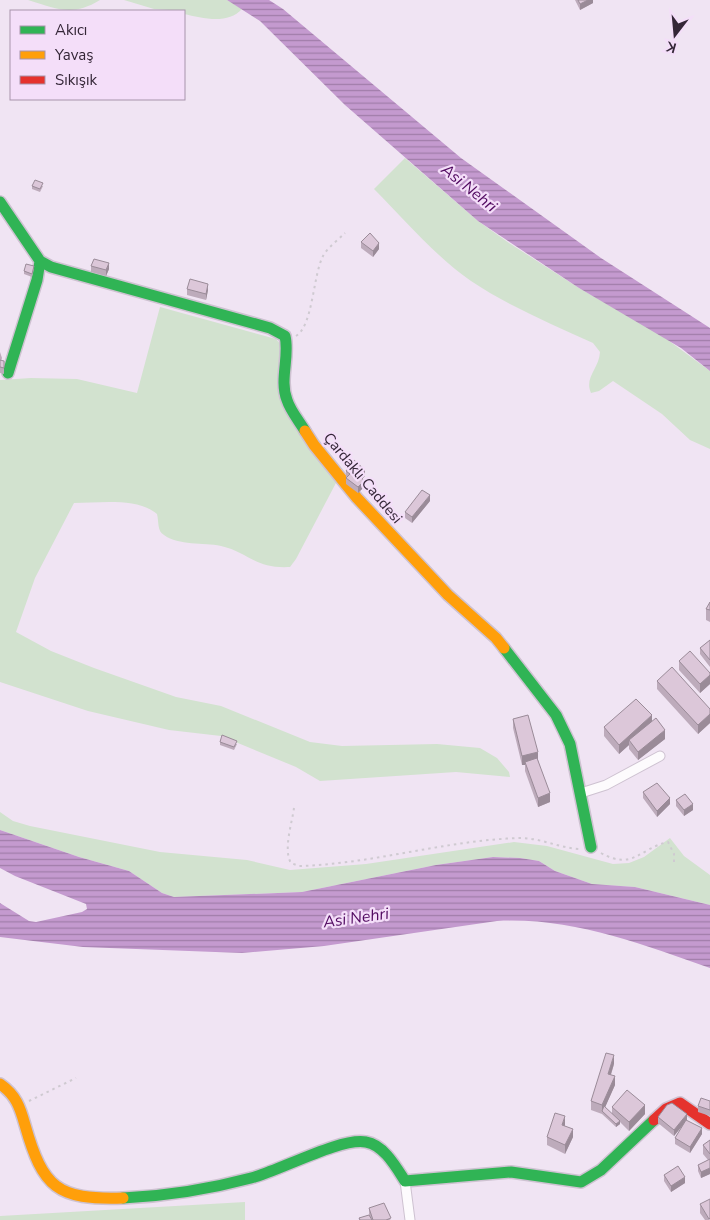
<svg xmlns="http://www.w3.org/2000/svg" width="710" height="1220" font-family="'Nunito Sans',sans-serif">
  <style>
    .grass { fill: #d2e2cf }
    .water { fill: url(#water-rules) }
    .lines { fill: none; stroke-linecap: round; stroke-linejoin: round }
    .street-casing { stroke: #cec2d1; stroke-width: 11 }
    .fast-casing { stroke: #cec2d1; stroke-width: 14 }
    .slow-casing { stroke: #cec2d1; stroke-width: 14 }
    .jam-casing { stroke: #cec2d1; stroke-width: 14 }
    .path { stroke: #cfcad1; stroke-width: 2; stroke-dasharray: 2.5 4; stroke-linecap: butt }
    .street { stroke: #fdfbfd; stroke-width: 9 }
    .fast { stroke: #30b455; stroke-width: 11 }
    .slow { stroke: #ff9f0a; stroke-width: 11 }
    .jam { stroke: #e5322d; stroke-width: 11 }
    .wall { fill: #bdabbb }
    .shaded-wall { fill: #9a8b98 }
    .building { fill: #dcc7d9; stroke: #9a8b98 }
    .labels { text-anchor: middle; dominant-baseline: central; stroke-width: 4.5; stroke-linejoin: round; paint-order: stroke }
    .street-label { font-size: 15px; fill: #342637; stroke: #f4def9 }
    .water-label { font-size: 16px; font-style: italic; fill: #510a60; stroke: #f4def9 }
  </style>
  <defs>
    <pattern id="water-rules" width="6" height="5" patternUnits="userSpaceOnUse" patternTransform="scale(1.25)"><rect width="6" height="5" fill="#c49acf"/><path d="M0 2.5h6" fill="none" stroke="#a07da9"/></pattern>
  </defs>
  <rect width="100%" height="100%" fill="#f0e4f3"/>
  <!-- grass -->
  <path class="grass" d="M28,0H100C72,17 58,9 28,0Z
    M124,0H227L242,9C228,25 202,18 184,14V11L154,9Z
    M405,158L478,221L509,243L579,288L661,335L710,371V449L690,440L662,414L613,381L599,391L591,393C584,377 599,369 600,352L593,343C552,324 508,306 471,281C435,256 405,220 374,189Z
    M160,307L276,339L281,345L280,388L337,481L296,559L290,567C255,569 248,552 221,546C203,542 179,546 164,535C157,531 159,522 157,514C137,497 99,503 74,503L35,578L16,632L51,651L94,668L176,697L221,706L310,742L342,746L437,744L480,748L497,758L509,772L510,777L456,772L320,781L296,767L221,736L169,730L88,711L0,682V380L31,378L77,379L137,393Z
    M0,812L13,821L30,826L160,852L247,860L290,870L366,864L514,842L547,846L613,864L629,863L644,857L670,838L684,856L710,875V905L635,887L592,884L555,871L539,861L520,858L493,857L436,865L302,892L174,897L162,893L129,871L79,857L0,830Z
    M245,1202V1220H0V1216Z"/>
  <!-- water -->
  <path class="water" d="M227,0H269L283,9L461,158L601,258L710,328V371L681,348L579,288L478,221L345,105L260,21Z
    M0,830L79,857L129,871L162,893L174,897L302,892L436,865L493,857L520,858L539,861L555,871L592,884L635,887L710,905V968C641,944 571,917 497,921L324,946L242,953L83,947L0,937V903L29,921L36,922L82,912L87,909L86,904L15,876L0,868Z"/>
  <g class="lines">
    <defs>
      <path id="street" d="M581,793L606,785L660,756
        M405,1181L410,1220"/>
      <path id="fast" d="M0,202L40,261L51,267L270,328L285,336C290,356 279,380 287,400C290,410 299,421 305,431
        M8,373L37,280L40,261
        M504,648L556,715L570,744L591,847
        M123,1198C166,1196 210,1189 251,1178C279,1171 341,1137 366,1142C384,1145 396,1167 405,1181L511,1172L581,1182L601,1170L654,1120"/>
      <path id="slow" d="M305,431L314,445L357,498L448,595L496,638L504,648
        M0,1084C16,1095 20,1107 25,1125C43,1188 57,1200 123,1198"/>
      <path id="jam" d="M654,1120L666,1109L680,1103L710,1124"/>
    </defs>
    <!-- street casing -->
    <use href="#street" class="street-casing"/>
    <!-- fast casing -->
    <use href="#fast" class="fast-casing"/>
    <!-- slow casing -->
    <use href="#slow" class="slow-casing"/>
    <!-- jam casing -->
    <use href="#jam" class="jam-casing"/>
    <!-- path -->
    <path class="path" d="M296,336C313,326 313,275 323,256C328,247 338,240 345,233
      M294,808C292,823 283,850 291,863L299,866C373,864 446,840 520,838C541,838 559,848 580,849
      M601,853C633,871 640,848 668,842L674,854V865
      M29,1101L76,1078"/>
    <!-- street -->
    <use href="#street" class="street"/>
    <!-- fast -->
    <use href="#fast" class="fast"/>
    <!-- slow -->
    <use href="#slow" class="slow"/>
    <!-- jam -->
    <use href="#jam" class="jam"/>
  </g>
  <!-- wall -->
  <path class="wall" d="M575,0H593V3L580,10Z
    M32,186H43L40,192L32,189Z
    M361,242L379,249L373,257L361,248Z
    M91,266L109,269L106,276L91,272Z
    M34,269L32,277L24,274V271Z
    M187,289L208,290L206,300L187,295Z
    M0,352L2,358L1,361H4V374L0,373Z
    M346,471L365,476L362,479L364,487L358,493L346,484Z
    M430,501L412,523L405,518V512Z
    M710,602V622L706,620V609Z
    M710,640V667L700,654V648Z
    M679,661L710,673V684L700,693L679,670Z
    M657,681L710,709V723L698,734L657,689Z
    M513,719L538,760L550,802L538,807L525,771V765H522L513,728Z
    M652,721L665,739L638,760L629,749V745L619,754L604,736V727Z
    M220,742L237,744L234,750L220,745Z
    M643,792L670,804L657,817L643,798Z
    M676,800L693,810L684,816L676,806Z
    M614,1064L611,1075L615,1085L605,1107L612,1114V1107L645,1114L629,1131L620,1122V1124L616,1127L602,1114L591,1110V1101Z
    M710,1101V1116L698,1112V1106Z
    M658,1117L687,1120L686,1121L702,1134L690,1153L675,1144V1138L683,1125L674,1136L658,1123Z
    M565,1125V1126L573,1137L565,1154L547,1145V1137Z
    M710,1140V1174L701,1178L698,1171V1165L708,1160L703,1154V1145Z
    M664,1175L685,1183L671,1192L664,1181Z
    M700,1204L710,1220H705L700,1213Z
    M369,1208L391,1220H359V1218L369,1215Z"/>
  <!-- shaded-wall -->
  <path class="shaded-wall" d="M588,0H593V3L580,10V4Z
    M379,243V249L373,257V251Z
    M109,263V269L106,276V270Z
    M208,284V290L206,300V294Z
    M365,470V476L360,481V475Z
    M364,481V487L358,493V487Z
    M430,495V501L412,523V517Z
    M710,675V684L700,693V684Z
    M710,714V723L698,734V725Z
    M652,715V724L629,740V745L619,754V745Z
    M665,730V739L638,760V752Z
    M538,752V761L525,762V765H522V756Z
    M550,793V802L538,807V798Z
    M670,798V804L657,817V811Z
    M693,804V810L684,816V810Z
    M614,1055V1064L608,1083V1074Z
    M615,1076V1085L603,1112L602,1111V1114V1105Z
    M645,1105V1114L629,1131V1122Z
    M687,1114V1120L674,1136V1130Z
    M565,1116V1125L562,1134V1125Z
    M620,1121V1124L616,1127V1124Z
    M702,1128V1134L690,1153V1147Z
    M573,1129V1137L565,1154V1145Z
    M710,1168V1174L701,1178V1172Z
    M685,1177V1183L671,1192V1186Z"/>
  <!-- building -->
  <path class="building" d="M578,0H588L580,4Z
    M35,180L43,183L40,189L32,186Z
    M370,233L379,243L373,251L361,242Z
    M94,259L109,263L106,270L91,266Z
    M26,264L34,266L32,274L24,271Z
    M190,279L208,284L206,294L187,289Z
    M0,360L4,361V368L0,367Z
    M354,460L365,470L360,475L364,481L358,487L346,478L350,474L346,471Z
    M422,490L430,495L412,517L405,512Z
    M710,602V610L706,609Z
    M710,640V660L700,648Z
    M690,651L710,673V675L700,684L679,661Z
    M672,667L710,709V714L698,725L657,681Z
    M636,699L652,715L619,745L604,727Z
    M528,715L538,752L522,756L513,719Z
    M656,718L665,730L638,752L629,740Z
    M222,735L237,741L234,747L220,742Z
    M537,758L550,793L538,798L525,762Z
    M657,783L670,798L657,811L643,792Z
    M685,794L693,804L684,810L676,800Z
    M606,1053L614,1055L608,1074L615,1076L602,1105L591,1101Z
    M627,1090L645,1105L629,1122L612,1107Z
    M701,1098L710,1101V1110L698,1106Z
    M672,1103L687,1114L674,1130L658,1117L667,1105Z
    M604,1106L620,1121L616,1124L602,1111Z
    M555,1113L565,1116L562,1125L573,1129L565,1145L547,1137Z
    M686,1120L702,1128L690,1147L675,1138Z
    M710,1140V1154L703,1145Z
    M710,1159V1168L701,1172L698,1165Z
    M678,1166L685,1177L671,1186L664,1175Z
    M710,1199V1218L709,1219L700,1204Z
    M384,1203L391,1218L386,1220H373L369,1208Z
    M369,1215L372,1220H360L359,1218Z"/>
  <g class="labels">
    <!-- street labels -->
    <g class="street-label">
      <text transform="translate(363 478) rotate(50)">Çardaklı Caddesi</text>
    </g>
    <!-- water labels -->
    <g class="water-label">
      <text transform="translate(469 188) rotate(39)">Asi Nehri</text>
      <text transform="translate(356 918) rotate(-8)">Asi Nehri</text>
    </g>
  </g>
  <!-- legend -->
  <rect x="10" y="10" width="175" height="90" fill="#f4def9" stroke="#a794ab"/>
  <rect x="20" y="26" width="25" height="8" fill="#30b455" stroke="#a794ab"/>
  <text x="55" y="35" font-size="15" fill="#342637">Akıcı</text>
  <rect x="20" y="51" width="25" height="8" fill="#ff9f0a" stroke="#a794ab"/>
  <text x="55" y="60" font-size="15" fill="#342637">Yavaş</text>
  <rect x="20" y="76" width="25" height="8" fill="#e5322d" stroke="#a794ab"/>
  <text x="55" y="85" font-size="15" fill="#342637">Sıkışık</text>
  <!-- north arrow -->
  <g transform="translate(675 35) rotate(196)" stroke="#f4def9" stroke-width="4" paint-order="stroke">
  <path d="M0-4L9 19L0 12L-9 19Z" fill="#342637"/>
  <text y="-8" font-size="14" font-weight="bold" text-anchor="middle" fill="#342637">K</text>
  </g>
</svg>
